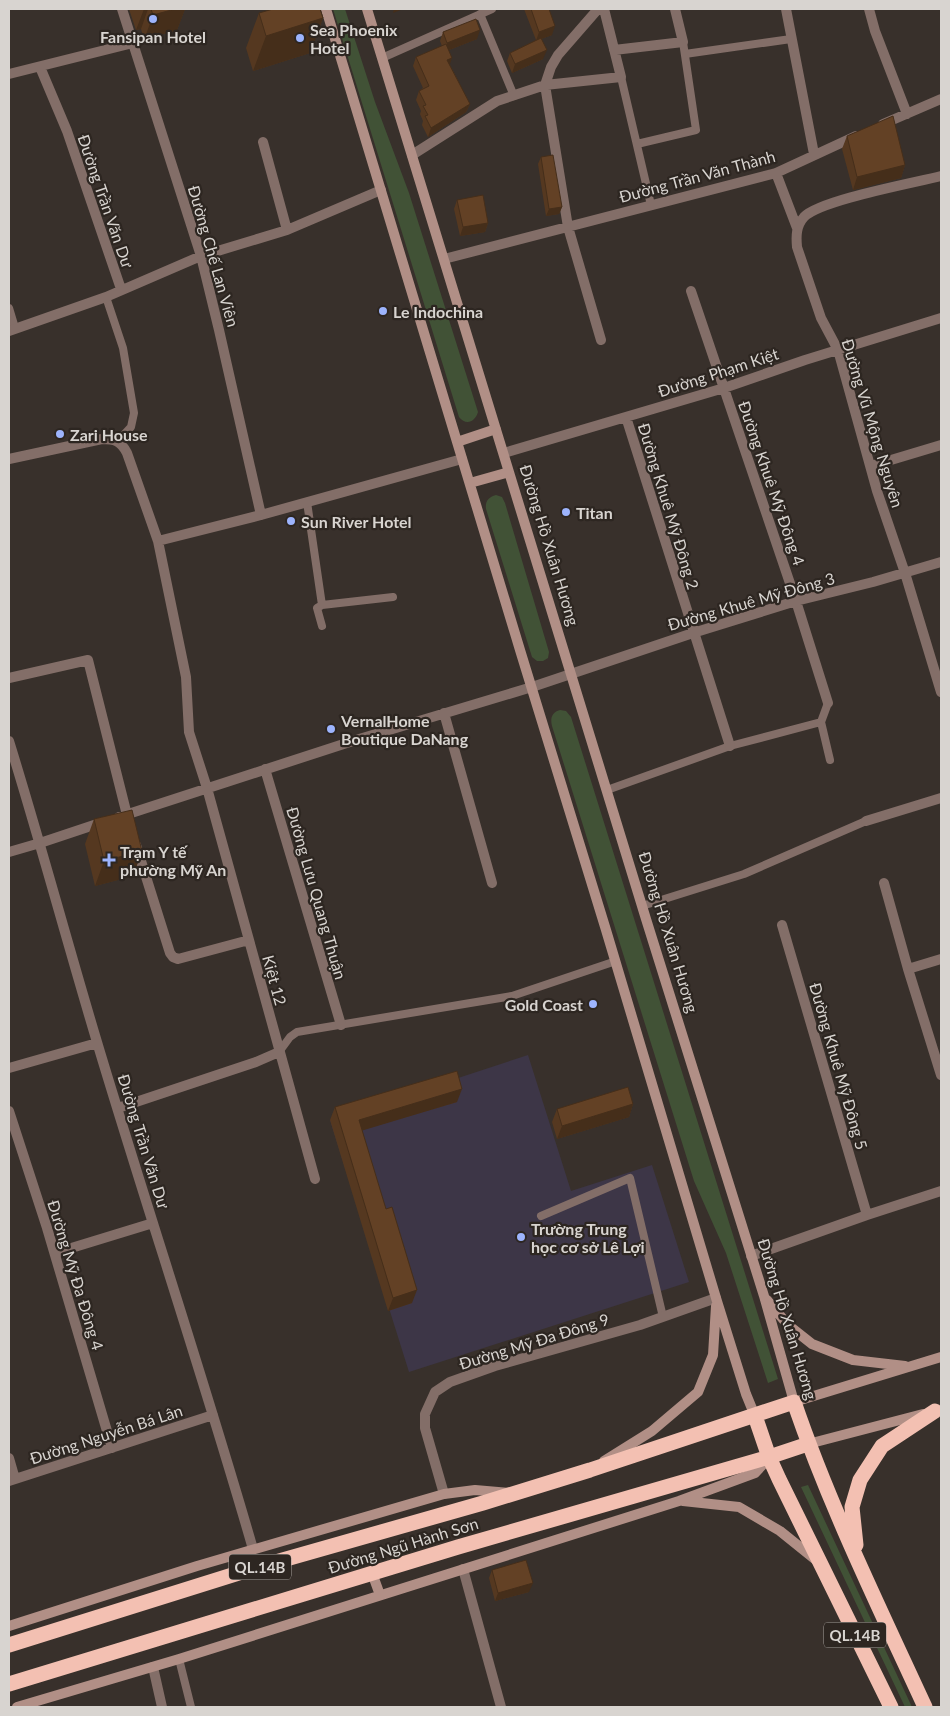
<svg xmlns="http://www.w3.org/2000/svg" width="950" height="1716" font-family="Lato,sans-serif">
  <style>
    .education { fill: #3d3647 }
    .green { fill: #415236 }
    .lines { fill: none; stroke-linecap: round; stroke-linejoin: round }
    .lane { stroke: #836e68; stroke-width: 8 }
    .street { stroke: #836e68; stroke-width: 10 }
    .secondary { stroke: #b18f86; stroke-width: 10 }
    .highway { stroke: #f3c0b2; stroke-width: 15 }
    .wall { fill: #553820 }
    .shaded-wall { fill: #452e1a }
    .building { fill: #634125; stroke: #452e1a }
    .poi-dot { fill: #9db4fd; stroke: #2d2621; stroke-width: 2 }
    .labels { text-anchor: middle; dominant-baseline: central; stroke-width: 4.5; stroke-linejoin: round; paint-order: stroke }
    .shield { fill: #2d2621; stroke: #a5a09c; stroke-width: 1 }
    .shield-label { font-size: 15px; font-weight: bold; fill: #d8d4d0 }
    .poi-label { font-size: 16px; font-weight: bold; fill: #d8d4d0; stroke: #2d2621; text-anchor: start }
    .street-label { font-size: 16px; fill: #d8d4d0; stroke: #2d2621 }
  </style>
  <rect width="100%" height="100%" fill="#38302b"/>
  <!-- education -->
  <path class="education" d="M528,1055L571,1191L652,1165L689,1282L409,1372L330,1120Z"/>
  <!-- green -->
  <path class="green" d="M333,9H345L375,102L409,193L478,412C475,422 466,426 459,417Z
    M496,495L502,497L505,503L549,652L548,658L543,661H537L532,657L486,509C485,502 488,497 496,495Z
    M560,710L566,711L571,717L778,1379L768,1383L726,1253L694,1181L552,726C550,718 552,712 560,710Z
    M808,1485L912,1707H905L801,1487Z"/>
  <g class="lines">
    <!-- lane -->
    <path class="lane" d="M480,14L514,96
      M685,54L791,39
      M382,58L492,9
      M621,77L651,205
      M637,144L696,130L683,42
      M106,297L123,348L134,413L131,427L118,441
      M9,308L15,328
      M307,502L322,605L393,597
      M322,626L317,608L322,605
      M821,722L830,760
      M607,790L730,746L821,722L828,703
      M642,906L744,874L866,821
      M279,1052L290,1037L297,1032L512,996L616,961
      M541,1216L630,1178L663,1317
      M179,1659L191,1707"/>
    <!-- street -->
    <path class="street" d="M122,9L201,256L219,330L261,515
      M598,9L558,55L551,67L545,85L568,227L601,340
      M786,9L814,154
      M869,9L875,31L907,114
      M614,50L683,42L675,9
      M40,67L67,131L121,289
      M9,74L133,43
      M883,124L941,99
      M412,155L497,101L545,85L621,77L604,9
      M776,173L797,228
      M941,176C914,183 820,200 804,217C796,226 796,236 797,247L821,318L838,350L877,491L905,573L941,692
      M287,230L381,190
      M444,259L776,173L856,136
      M691,291L796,601L828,703
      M9,331L106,297L201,256L287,230L263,142
      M626,417L730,746
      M504,453L724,388L805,360L941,318
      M9,459L102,439C115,439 121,441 127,453L158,541L186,677L189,732L207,788L315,1179
      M871,466L941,445
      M158,541L261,515L462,459
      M9,678L88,660L128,819
      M444,713L492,883
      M9,741C40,841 67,942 97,1042C148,1212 204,1379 253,1549
      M265,769L341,1025
      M119,817L356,740L532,687L693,633L796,601L873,582L941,562
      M866,821L941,798
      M136,845L170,953L173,957L178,959L249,940
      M9,852L40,843L103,822
      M884,883L908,969L941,1075
      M782,925L867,1215
      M908,969L941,959
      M9,1068L97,1043
      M118,1108L256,1062L279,1052
      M9,1111L47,1228L112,1448
      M55,1253L153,1223
      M751,1256L867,1215L941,1191
      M9,1458L15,1479
      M9,1481L213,1415
      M444,1494L425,1428V1414L435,1392L450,1382L495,1366L640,1325L716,1298
      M463,1569L501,1707
      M153,1667L162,1707"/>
    <!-- secondary -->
    <path class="secondary" d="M326,9L520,650L606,930L716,1298L746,1394L755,1416
      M367,9L646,919L764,1296L794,1402L941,1357
      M457,442L496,429
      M470,483L509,472
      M767,1300L788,1325L812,1344L853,1360L905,1366
      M808,1444L923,1414
      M604,1461L652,1431L698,1392L713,1355L716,1306
      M683,1501L739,1507L780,1531L816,1560
      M372,1573L380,1595
      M9,1626L197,1566L444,1494L475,1490L510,1493
      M17,1707L179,1659L679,1501L755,1473L768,1459"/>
    <!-- highway -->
    <path class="highway" d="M755,1416L769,1457L779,1479L891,1707
      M856,1545L852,1507L860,1480L882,1446L935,1411
      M9,1645L258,1567L483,1503L590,1470L794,1402C830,1507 879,1607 925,1707
      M9,1684L458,1547L769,1457L808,1444"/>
  </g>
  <!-- wall -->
  <path class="wall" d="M129,9H185L177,30L144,40L141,29L136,30Z
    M524,9H549L552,35L541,39L543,59L512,73L507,61L510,53L536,40Z
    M259,13L323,18L310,53L253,71L246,48Z
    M443,32L477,39L449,50L450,65L470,104L466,112L428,137L422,125L423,121L420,114L421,111L416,100L419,91L423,88L413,66L416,57L442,46L440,41Z
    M847,136L905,165L901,178L853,190L842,149Z
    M541,157L562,207L559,214L546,216L538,164Z
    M457,200L488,223L485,232L460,236L454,209Z
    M94,819L142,851L133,876L95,886L85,844Z
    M457,1102L362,1130L412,1303L388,1311L330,1120L335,1107Z
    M633,1104L629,1117L557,1139L552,1122L557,1109Z
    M492,1570L529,1592L495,1601L489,1578Z"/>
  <!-- shaded-wall -->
  <path class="shaded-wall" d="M144,9H148L141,29L136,30Z
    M175,9H185L177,30L144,40L153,15Z
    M394,9H403L393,13Z
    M323,18L310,53L253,71L266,36Z
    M555,26L552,35L536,41L539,32Z
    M480,30L477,39L444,52L447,43Z
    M547,50L543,59L512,73L515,64Z
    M452,58L449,67L447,60Z
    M470,104L466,112L428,137L431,128Z
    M905,165L901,178L853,190L857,177Z
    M562,207L559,214L546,216L549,209Z
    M488,223L485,232L460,236L463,227Z
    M142,851L133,876L95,886L104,861Z
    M462,1089L457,1102L354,1133L359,1120Z
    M633,1104L629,1117L557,1139L562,1126Z
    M417,1290L412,1303L388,1311L393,1298Z
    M533,1583L529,1592L495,1601L498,1593Z"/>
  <!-- building -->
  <path class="building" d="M151,9H175L153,15Z
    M273,9H320L323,18L266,36L259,13Z
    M531,9H549L555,26L539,32Z
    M476,19L480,30L447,43L443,32Z
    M541,38L547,50L515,64L510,53Z
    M446,44L452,58L447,60L470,104L431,128L425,116L428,115L423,106L426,105L419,91L429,86L416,57Z
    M893,116L905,165L857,177L847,136Z
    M553,155L562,207L549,209L541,157Z
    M483,195L488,223L463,227L457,200Z
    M132,810L142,851L104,861L94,819Z
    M457,1071L462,1089L359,1120L386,1209L392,1207L417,1290L393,1298L335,1107Z
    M628,1087L633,1104L562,1126L557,1109Z
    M526,1560L533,1583L498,1593L492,1570Z"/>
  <!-- markers -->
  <g class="poi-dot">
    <circle cx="153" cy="19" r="5"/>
    <circle cx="300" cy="38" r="5"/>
    <circle cx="383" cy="311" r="5"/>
    <circle cx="60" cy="434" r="5"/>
    <circle cx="566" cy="512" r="5"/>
    <circle cx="291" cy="521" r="5"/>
    <circle cx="331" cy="729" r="5"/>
    <path d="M106.5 852.5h5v5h5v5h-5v5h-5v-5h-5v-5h5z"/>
    <circle cx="593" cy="1004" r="5"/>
    <circle cx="521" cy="1237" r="5"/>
  </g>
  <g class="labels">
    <!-- shield labels -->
    <g class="shield">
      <rect x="229" y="1554.5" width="62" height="25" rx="4"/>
      <rect x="824" y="1622.5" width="62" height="25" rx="4"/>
    </g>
    <g class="shield-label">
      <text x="260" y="1567">QL.14B</text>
      <text x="855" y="1635">QL.14B</text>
    </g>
    <!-- poi labels -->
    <g class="poi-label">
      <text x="310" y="29">Sea Phoenix<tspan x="310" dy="18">Hotel</tspan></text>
      <text x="153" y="36" text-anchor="middle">Fansipan Hotel</text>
      <text x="393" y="311">Le Indochina</text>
      <text x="70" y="434">Zari House</text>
      <text x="576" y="512">Titan</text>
      <text x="301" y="521">Sun River Hotel</text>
      <text x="341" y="720">VernalHome<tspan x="341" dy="18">Boutique DaNang</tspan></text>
      <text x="120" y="851">Trạm Y tế<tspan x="120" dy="18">phường Mỹ An</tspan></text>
      <text x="583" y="1004" text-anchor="end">Gold Coast</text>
      <text x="531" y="1228">Trường Trung<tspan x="531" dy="18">học cơ sở Lê Lợi</tspan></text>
    </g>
    <!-- street labels -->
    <g class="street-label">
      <text transform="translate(697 176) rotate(-15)">Đường Trần Văn Thành</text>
      <text transform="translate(106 201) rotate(71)">Đường Trần Văn Dư</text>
      <text transform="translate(214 256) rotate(74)">Đường Chế Lan Viên</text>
      <text transform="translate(718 372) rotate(-18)">Đường Phạm Kiệt</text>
      <text transform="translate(873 423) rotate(73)">Đường Vũ Mộng Nguyên</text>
      <text transform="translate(772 483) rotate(71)">Đường Khuê Mỹ Đông 4</text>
      <text transform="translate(669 506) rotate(73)">Đường Khuê Mỹ Đông 2</text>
      <text transform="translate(550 545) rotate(73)">Đường Hồ Xuân Hương</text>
      <text transform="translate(751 601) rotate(-16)">Đường Khuê Mỹ Đông 3</text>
      <text transform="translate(317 893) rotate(74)">Đường Lưu Quang Thuận</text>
      <text transform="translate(669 932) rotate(73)">Đường Hồ Xuân Hương</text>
      <text transform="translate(275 980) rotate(75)">Kiệt 12</text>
      <text transform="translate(839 1066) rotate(74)">Đường Khuê Mỹ Đông 5</text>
      <text transform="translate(144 1141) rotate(73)">Đường Trần Văn Dư</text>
      <text transform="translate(76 1275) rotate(73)">Đường Mỹ Đa Đông 4</text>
      <text transform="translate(788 1319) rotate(73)">Đường Hồ Xuân Hương</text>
      <text transform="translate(534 1341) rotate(-17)">Đường Mỹ Đa Đông 9</text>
      <text transform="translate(106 1434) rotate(-18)">Đường Nguyễn Bá Lân</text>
      <text transform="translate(403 1545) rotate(-17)">Đường Ngũ Hành Sơn</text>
    </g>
  </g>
  <!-- border -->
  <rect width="950" height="1716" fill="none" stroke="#d8d4d0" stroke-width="20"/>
</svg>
